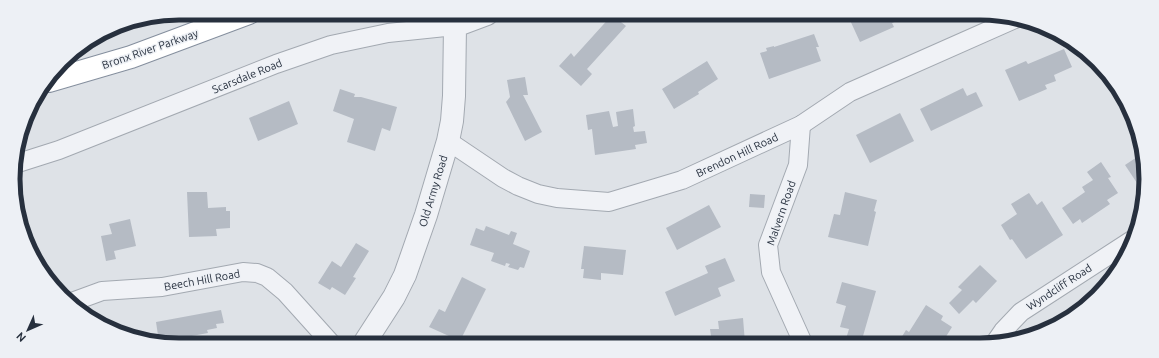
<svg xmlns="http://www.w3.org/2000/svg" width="1159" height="358" font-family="Ubuntu,sans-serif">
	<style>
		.building { fill: #b5bbc4 }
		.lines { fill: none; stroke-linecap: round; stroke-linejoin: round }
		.minor-casing { stroke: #a3a9b1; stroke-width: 20 }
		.tertiary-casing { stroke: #a3a9b1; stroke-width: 24 }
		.trunk-casing { stroke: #858f9e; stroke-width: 24 }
		.minor { stroke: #f0f2f6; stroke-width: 18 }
		.tertiary { stroke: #f0f2f6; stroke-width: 22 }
		.trunk { stroke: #fff; stroke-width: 22 }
		.labels { text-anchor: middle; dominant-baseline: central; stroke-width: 3; stroke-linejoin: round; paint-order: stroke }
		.street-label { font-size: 11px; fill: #27303e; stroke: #edf0f5 }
		.rim { fill: none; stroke: #27303e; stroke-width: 5 }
	</style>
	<rect width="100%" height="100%" fill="#dee2e7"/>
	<g class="building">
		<polygon points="612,15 626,26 587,69 592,74 581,86 559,66 571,53 574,57"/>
		<polygon points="855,16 897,16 899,20 892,23 894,27 860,42 849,18"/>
		<polygon points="814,34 819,47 816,47 821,61 769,79 760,53 767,51 766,48 774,46 774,47"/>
		<polygon points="1064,49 1072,67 1054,75 1056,81 1045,85 1047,89 1019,101 1005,70 1026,61 1028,64"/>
		<polygon points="707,61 718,79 698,92 699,94 674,109 662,89"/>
		<polygon points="525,77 528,95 523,95 542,132 525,141 506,102 510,97 507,80"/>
		<polygon points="963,88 967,96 976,92 983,106 931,131 920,109"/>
		<polygon points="340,89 355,94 354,97 361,97 397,107 390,131 382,128 375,151 347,142 354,119 333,111"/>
		<polygon points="289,101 298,124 258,141 249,118"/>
		<polygon points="633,109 635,126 633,127 634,132 645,131 647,143 635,145 636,149 595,155 592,129 588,130 586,115 609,111 613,127 618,126 616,112"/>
		<polygon points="900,113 914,141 870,163 856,135"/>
		<polygon points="1143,153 1143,192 1125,165"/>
		<polygon points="1101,162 1111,177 1108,178 1118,193 1107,200 1110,204 1082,223 1080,219 1073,224 1062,208 1085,192 1082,187 1093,180 1087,172"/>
		<polygon points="187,192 207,192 208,208 226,207 226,211 230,211 230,228 216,229 217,236 189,237"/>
		<polygon points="845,192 877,200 874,211 876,212 868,246 828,237 834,214 840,215"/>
		<polygon points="1029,193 1037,205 1042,201 1063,235 1026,259 1012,239 1010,240 1001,225 1017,214 1011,204"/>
		<polygon points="750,194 765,195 764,208 749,207"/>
		<polygon points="709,205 721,227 677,250 666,228"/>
		<polygon points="130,219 136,246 114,251 116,259 106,261 101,236 112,234 109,224"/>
		<polygon points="486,226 509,235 511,231 517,233 513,244 530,251 524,268 520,267 518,270 508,267 510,264 506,263 505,266 491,261 494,253 470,245 476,228 484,231"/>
		<polygon points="356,243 369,251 353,277 356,278 345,295 332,287 330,290 318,283 332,261 341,267"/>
		<polygon points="584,246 626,250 623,275 601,273 601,280 583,278 584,269 581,269"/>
		<polygon points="725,258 735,281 718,288 721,296 675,316 665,292 708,273 705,266"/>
		<polygon points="980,265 997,281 976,303 973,300 959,314 949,303 962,290 958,287"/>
		<polygon points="462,277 486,289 460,341 429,327 439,309 445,312"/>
		<polygon points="842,282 876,291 861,343 851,343 845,342 849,329 840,327 846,306 836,303"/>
		<polygon points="926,305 943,316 941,320 952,327 942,343 898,343 906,330 909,332"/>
		<polygon points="221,310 224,323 216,324 217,328 207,330 208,333 159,342 156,322"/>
		<polygon points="743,318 745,343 712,343 710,329 719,329 718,321"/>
	</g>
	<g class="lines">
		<defs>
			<g id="minor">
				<polyline points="801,125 798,165 768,245 771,272 803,343"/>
				<polyline points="448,141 503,178 518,186 538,194 557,198 609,202 682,180 801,125 850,92 1017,18"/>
				<polyline points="15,164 59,150 276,64 331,45 388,33 455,26"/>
				<polyline points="72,302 102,291 162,287 243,272 257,273 267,277 285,292 330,342"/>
				<polyline points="994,344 1003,331 1021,312 1132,240"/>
			</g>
			<polyline id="tertiary" points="365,342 394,297 405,275 426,215 448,141 452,121 454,96 455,26 487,14"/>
			<polyline id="trunk" points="49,81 131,57 249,13"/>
		</defs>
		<use href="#minor" class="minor-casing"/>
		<use href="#tertiary" class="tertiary-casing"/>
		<use href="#trunk" class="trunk-casing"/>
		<use href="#minor" class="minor"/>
		<use href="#tertiary" class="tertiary"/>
		<use href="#trunk" class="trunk"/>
	</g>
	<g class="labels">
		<g class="street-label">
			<text transform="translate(150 49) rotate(-19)">Bronx River Parkway</text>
			<text transform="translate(247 76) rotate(-22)">Scarsdale Road</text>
			<text transform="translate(737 155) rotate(-25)">Brendon Hill Road</text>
			<text transform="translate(433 191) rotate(-73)">Old Army Road</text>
			<text transform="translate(781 213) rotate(-71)">Malvern Road</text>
			<text transform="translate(202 280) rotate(-10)">Beech Hill Road</text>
			<text transform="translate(1059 287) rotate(-33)">Wyndcliff Road</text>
		</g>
	</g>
	<path d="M0 0H1159V358H0ZM179 20H980A159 159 0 0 1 1139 179V179A159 159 0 0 1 980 338H179A159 159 0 0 1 20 179V179A159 159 0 0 1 179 20Z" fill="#edf0f5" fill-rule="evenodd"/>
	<path class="rim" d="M179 20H980A159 159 0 0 1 1139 179V179A159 159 0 0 1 980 338H179A159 159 0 0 1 20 179V179A159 159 0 0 1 179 20Z"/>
	<g transform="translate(28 330) rotate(225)" stroke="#edf0f5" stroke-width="3" paint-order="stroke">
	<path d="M0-3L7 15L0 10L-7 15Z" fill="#27303e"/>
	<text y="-6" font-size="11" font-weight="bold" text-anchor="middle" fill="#27303e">N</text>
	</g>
</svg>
